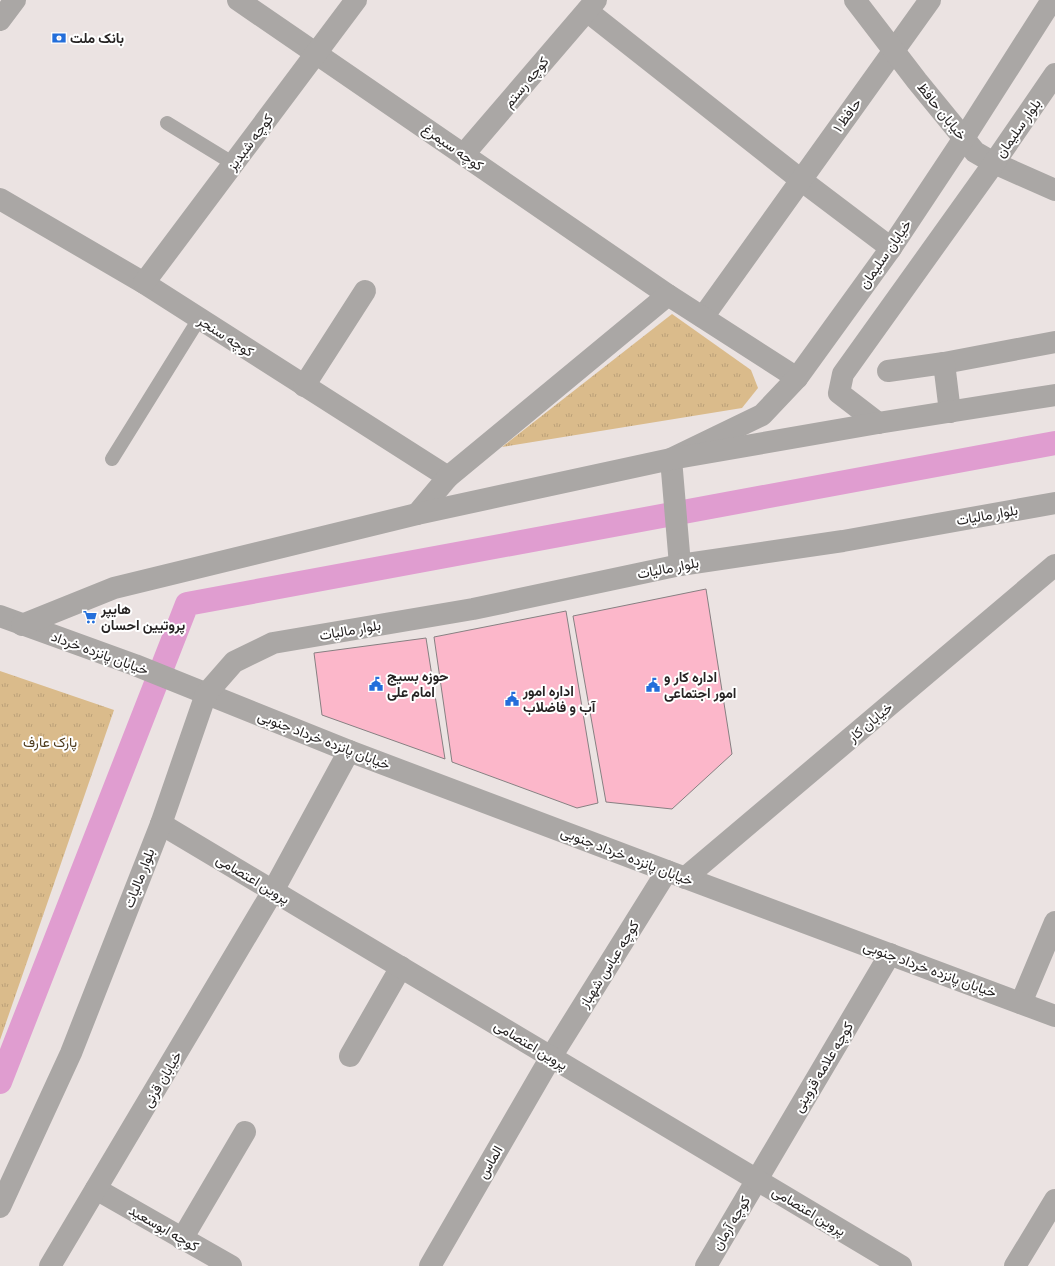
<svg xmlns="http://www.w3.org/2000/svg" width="1055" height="1266" font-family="'Public Sans',Vazirmatn,sans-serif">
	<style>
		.grass { fill: url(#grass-tufts) }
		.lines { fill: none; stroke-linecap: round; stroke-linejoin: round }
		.canal { stroke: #e09dd0; stroke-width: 24 }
		.building { fill: #fcb7ca; stroke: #878082 }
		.service { stroke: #aaa7a5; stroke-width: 14 }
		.minor { stroke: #aaa7a5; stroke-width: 22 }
		.tertiary { stroke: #aaa7a5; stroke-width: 22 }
		.labels { text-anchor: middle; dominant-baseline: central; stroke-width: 4; stroke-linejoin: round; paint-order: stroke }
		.poi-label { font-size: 14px; font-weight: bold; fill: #262323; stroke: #fff; text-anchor: start }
		.street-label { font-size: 14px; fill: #262323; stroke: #fff }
		.park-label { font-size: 14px; fill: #4d3a1b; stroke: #fff }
	</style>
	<defs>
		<pattern id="grass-tufts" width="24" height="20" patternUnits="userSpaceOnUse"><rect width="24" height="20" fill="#dabb8b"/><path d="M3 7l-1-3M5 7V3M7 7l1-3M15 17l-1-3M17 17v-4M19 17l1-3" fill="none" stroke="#bba078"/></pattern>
	</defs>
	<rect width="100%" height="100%" fill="#ebe3e2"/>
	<g class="grass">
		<polygon points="672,314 751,370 758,388 742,408 502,447"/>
		<polygon points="0,671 114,710 0,1040"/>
	</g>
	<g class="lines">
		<polyline class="canal" points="0,1082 187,604 1055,443"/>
	</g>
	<g class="building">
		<polygon points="706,589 732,754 672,809 606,802 573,616"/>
		<polygon points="566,611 598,803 577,808 452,762 434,637"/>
		<polygon points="426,638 445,759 322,715 314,653"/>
	</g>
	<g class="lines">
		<g class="service">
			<polyline points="167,123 234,164"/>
			<polyline points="112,459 199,319"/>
		</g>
		<g class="minor">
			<polyline points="238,0 668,295"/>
			<polyline points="587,11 801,180 891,248"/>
			<polyline points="464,154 596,0"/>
			<polyline points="0,199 144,283 448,477"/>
			<polyline points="144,283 356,0"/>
			<polyline points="703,317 930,0"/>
			<polyline points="944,363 1055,342"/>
			<polyline points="888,371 944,363 950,412"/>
			<polyline points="304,386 365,291"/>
			<polyline points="1021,1003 1055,922"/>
			<polyline points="350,1056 401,967"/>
			<polyline points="96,1189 231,1266"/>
			<polyline points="182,1239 245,1132"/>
			<polyline points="430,1266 551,1057 667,871"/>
			<polyline points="706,1266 890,954"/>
		</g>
		<g class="tertiary">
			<polyline points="855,0 917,81 975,152 994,163 1055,190"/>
			<polyline points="0,20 15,0"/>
			<polyline points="878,423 839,393 843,374 994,163 1055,74"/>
			<polyline points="417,514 448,477 668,295 797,378"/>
			<polyline points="680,565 671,459 762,415 797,378 891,248 964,138 1052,0"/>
			<polyline points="0,616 135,665 349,751 667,871 1055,1016"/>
			<polyline points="22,625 114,588 417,514 671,459 878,423 1055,395"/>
			<polyline points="161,824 901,1266"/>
			<polyline points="685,878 1055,565"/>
			<polyline points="0,1207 71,1053 161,824 206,694 234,662 273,643 473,609 680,565 843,541 1055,503"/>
			<polyline points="50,1266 273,891 349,751"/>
			<polyline points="1015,1266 1055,1200"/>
		</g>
	</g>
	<defs>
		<symbol id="bank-bare" viewBox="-9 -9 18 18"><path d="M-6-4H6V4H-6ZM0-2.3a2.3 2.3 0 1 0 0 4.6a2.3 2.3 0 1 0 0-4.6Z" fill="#236eda" stroke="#fff" stroke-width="2.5" paint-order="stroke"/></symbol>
		<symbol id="supermarket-bare" viewBox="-9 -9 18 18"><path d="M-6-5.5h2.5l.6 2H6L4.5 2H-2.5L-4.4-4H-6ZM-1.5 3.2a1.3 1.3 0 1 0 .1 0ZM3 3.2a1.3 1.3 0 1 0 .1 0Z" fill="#236eda" stroke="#fff" stroke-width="2.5" paint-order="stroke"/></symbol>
		<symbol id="civic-bare" viewBox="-9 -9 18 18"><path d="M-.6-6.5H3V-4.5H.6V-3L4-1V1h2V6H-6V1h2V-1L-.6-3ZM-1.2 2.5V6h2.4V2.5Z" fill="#236eda" stroke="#fff" stroke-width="2.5" paint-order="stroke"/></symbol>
	</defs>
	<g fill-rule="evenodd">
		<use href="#bank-bare" x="49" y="28" width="20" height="20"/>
		<use href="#supermarket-bare" x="80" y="607" width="20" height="20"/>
		<use href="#civic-bare" x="366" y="674" width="20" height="20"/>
		<use href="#civic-bare" x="643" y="675" width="20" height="20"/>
		<use href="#civic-bare" x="502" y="689" width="20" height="20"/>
	</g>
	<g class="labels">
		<g class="poi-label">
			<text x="70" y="38">بانک ملت</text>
			<text x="101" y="609">هایپر<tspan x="101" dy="16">پروتیین احسان</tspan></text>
			<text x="387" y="676">حوزه بسیج<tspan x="387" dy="16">امام علی</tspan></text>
			<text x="664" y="677">اداره کار و<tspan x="664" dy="16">امور اجتماعی</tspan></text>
			<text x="523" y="691">اداره امور<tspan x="523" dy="16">آب و فاضلاب</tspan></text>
		</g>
		<g class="street-label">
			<text transform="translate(526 82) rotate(-50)">کوچه رستم</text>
			<text transform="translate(942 111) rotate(51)">خیابان حافظ</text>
			<text transform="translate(847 115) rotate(-54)">حافظ ۱</text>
			<text transform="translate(1018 128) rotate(-55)">بلوار سلیمان</text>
			<text transform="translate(250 142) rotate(-53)">کوچه شبدیز</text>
			<text transform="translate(453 147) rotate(35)">کوچه سیمرغ</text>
			<text transform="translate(885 254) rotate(-55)">خیابان سلیمان</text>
			<text transform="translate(226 336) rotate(33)">کوچه سنجر</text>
			<text transform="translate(987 515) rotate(-10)">بلوار مالیات</text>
			<text transform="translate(668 568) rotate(-11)">بلوار مالیات</text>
			<text transform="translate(350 630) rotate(-10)">بلوار مالیات</text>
			<text transform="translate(100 653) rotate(20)">خیابان پانزده خرداد</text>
			<text transform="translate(870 722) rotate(-40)">خیابان کار</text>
			<text transform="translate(324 740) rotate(21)">خیابان پانزده خرداد جنوبی</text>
			<text transform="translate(627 856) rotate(21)">خیابان پانزده خرداد جنوبی</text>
			<text transform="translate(139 878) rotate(-69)">بلوار مالیات</text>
			<text transform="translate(253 879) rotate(31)">پروین اعتصامی</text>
			<text transform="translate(609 964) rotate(-58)">کوچه عباس شهباز</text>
			<text transform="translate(930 969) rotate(20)">خیابان پانزده خرداد جنوبی</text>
			<text transform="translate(531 1045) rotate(31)">پروین اعتصامی</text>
			<text transform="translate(823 1067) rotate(-59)">کوچه علامه قزوینی</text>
			<text transform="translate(162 1079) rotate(-59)">خیابان قرنی</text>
			<text transform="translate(490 1162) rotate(-60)">الماس</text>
			<text transform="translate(809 1211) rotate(31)">پروین اعتصامی</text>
			<text transform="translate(731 1223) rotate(-59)">کوچه آرمان</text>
			<text transform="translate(164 1228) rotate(30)">کوچه ابوسعید</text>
		</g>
		<g class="park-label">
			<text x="50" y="742">پارک عارف</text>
		</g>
	</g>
</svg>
